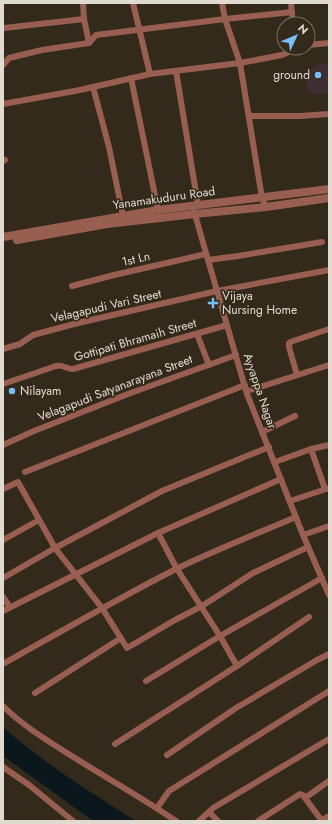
<svg xmlns="http://www.w3.org/2000/svg" width="332" height="824" font-family="Jost,sans-serif">
	<style>
		.education { fill: #3f2d35 }
		.water { fill: #0a181e }
		.lines { fill: none; stroke-linecap: round; stroke-linejoin: round }
		.minor { stroke: #985f51; stroke-width: 6 }
		.tertiary { stroke: #985f51; stroke-width: 8 }
		.poi-dot { fill: #78bff7; stroke: #342a1b; stroke-width: 1.5 }
		.labels { text-anchor: middle; dominant-baseline: central; stroke-width: 3.5; stroke-linejoin: round; paint-order: stroke }
		.poi-label { font-size: 12px; fill: #e1dad1; stroke: #342a1b; text-anchor: start }
		.street-label { font-size: 12px; fill: #e1dad1; stroke: #342a1b }
	</style>
	<rect width="100%" height="100%" fill="#342a1b"/>
	<polygon class="education" points="329,63 328,93 312,93 307,88 305,79 309,72 317,65"/>
	<path class="water" d="M3,727c41,36 87,65 133,94h-43l-90,-65z"/>
	<g class="lines">
		<g class="minor">
			<polyline points="222,3 225,19 240,63 262,198 266,207"/>
			<polyline points="291,3 293,24"/>
			<polyline points="84,19 89,43"/>
			<polyline points="4,28 84,19 83,3"/>
			<polyline points="308,45 329,43"/>
			<polyline points="3,65 9,58 42,50 89,43 96,35 225,19 292,12"/>
			<polyline points="176,71 198,205"/>
			<polyline points="150,74 240,63 282,55 287,53 292,48"/>
			<polyline points="131,78 158,210"/>
			<polyline points="93,87 109,147 123,216"/>
			<polyline points="3,104 80,90 150,74 133,3"/>
			<polyline points="249,116 300,116 329,114"/>
			<polyline points="3,161 5,160"/>
			<polyline points="194,211 208,260 247,394 303,535 329,595"/>
			<polyline points="208,260 238,256 322,242"/>
			<polyline points="72,286 114,275 206,254"/>
			<polyline points="197,334 209,365"/>
			<polyline points="3,349 20,344 33,335 78,323 217,291 329,270"/>
			<polyline points="297,375 289,347 289,343 293,341 329,329"/>
			<path d="M3,384l53,-18c7,-2 10,3 17,3l154,-44"/>
			<polyline points="247,391 329,365"/>
			<polyline points="262,432 295,416"/>
			<polyline points="3,445 34,431 128,394 236,355"/>
			<polyline points="311,449 325,489"/>
			<polyline points="275,462 311,449 329,445"/>
			<polyline points="25,472 245,385"/>
			<polyline points="3,489 18,482 55,548 102,608 127,648 175,620 202,606 253,573 308,547"/>
			<polyline points="290,501 329,488"/>
			<polyline points="158,533 177,569 220,636 237,666"/>
			<polyline points="303,535 329,526"/>
			<polyline points="3,540 39,520"/>
			<polyline points="3,578 55,548 162,491 269,447"/>
			<polyline points="3,597 10,607"/>
			<polyline points="3,611 158,533 281,479"/>
			<path d="M3,664c57,-32 114,-65 173,-95 39,-19 80,-35 120,-52"/>
			<polyline points="146,681 220,636 322,578"/>
			<polyline points="35,693 121,638"/>
			<path d="M3,706c19,19 42,33 64,47 36,23 74,44 109,68"/>
			<polyline points="115,744 237,666 309,617"/>
			<polyline points="167,755 236,708 317,660 329,654"/>
			<polyline points="3,767 29,785 73,821"/>
			<polyline points="305,798 329,781"/>
			<polyline points="157,808 169,791 329,691"/>
			<polyline points="322,820 329,816"/>
			<polyline points="199,821 209,812"/>
			<polyline points="218,821 209,812 213,808 329,739"/>
			<polyline points="258,821 300,794 303,795 305,798 322,821"/>
		</g>
		<g class="tertiary">
			<polyline points="3,237 158,210 329,189"/>
			<polyline points="17,240 107,224 195,214 266,207 329,198"/>
		</g>
	</g>
	<g class="poi-dot">
		<circle cx="318" cy="75" r="4"/>
		<path d="M211 297h4v4h4v4h-4v4h-4v-4h-4v-4h4z"/>
		<circle cx="12" cy="391" r="4"/>
	</g>
	<g class="labels">
		<g class="poi-label">
			<text x="310" y="75" text-anchor="end">ground</text>
			<text x="222" y="296">Vijaya<tspan x="222" dy="14">Nursing Home</tspan></text>
			<text x="20" y="391">Nilayam</text>
		</g>
		<g class="street-label">
			<text transform="translate(164 198) rotate(-8)">Yanamakuduru Road</text>
			<text transform="translate(136 259) rotate(-13)">1st Ln</text>
			<text transform="translate(106 306) rotate(-13)">Velagapudi Vari Street</text>
			<text transform="translate(135 340) rotate(-16)">Gottipati Bhramaih Street</text>
			<text transform="translate(115 388) rotate(-21)">Velagapudi Satyanarayana Street</text>
			<text transform="translate(260 391) rotate(71)">Ayyappa Nagar</text>
		</g>
	</g>
	<rect width="332" height="824" fill="none" stroke="#e1dad1" stroke-width="8"/>
	<g transform="translate(296 36) rotate(46)"><circle r="19" fill="#342a1b" stroke="#797064"/>
	<path d="M0-3L7 15L0 10L-7 15Z" fill="#78bff7"/>
	<text y="-6" font-size="11" font-weight="bold" text-anchor="middle" fill="#e1dad1">N</text>
	</g>
</svg>
